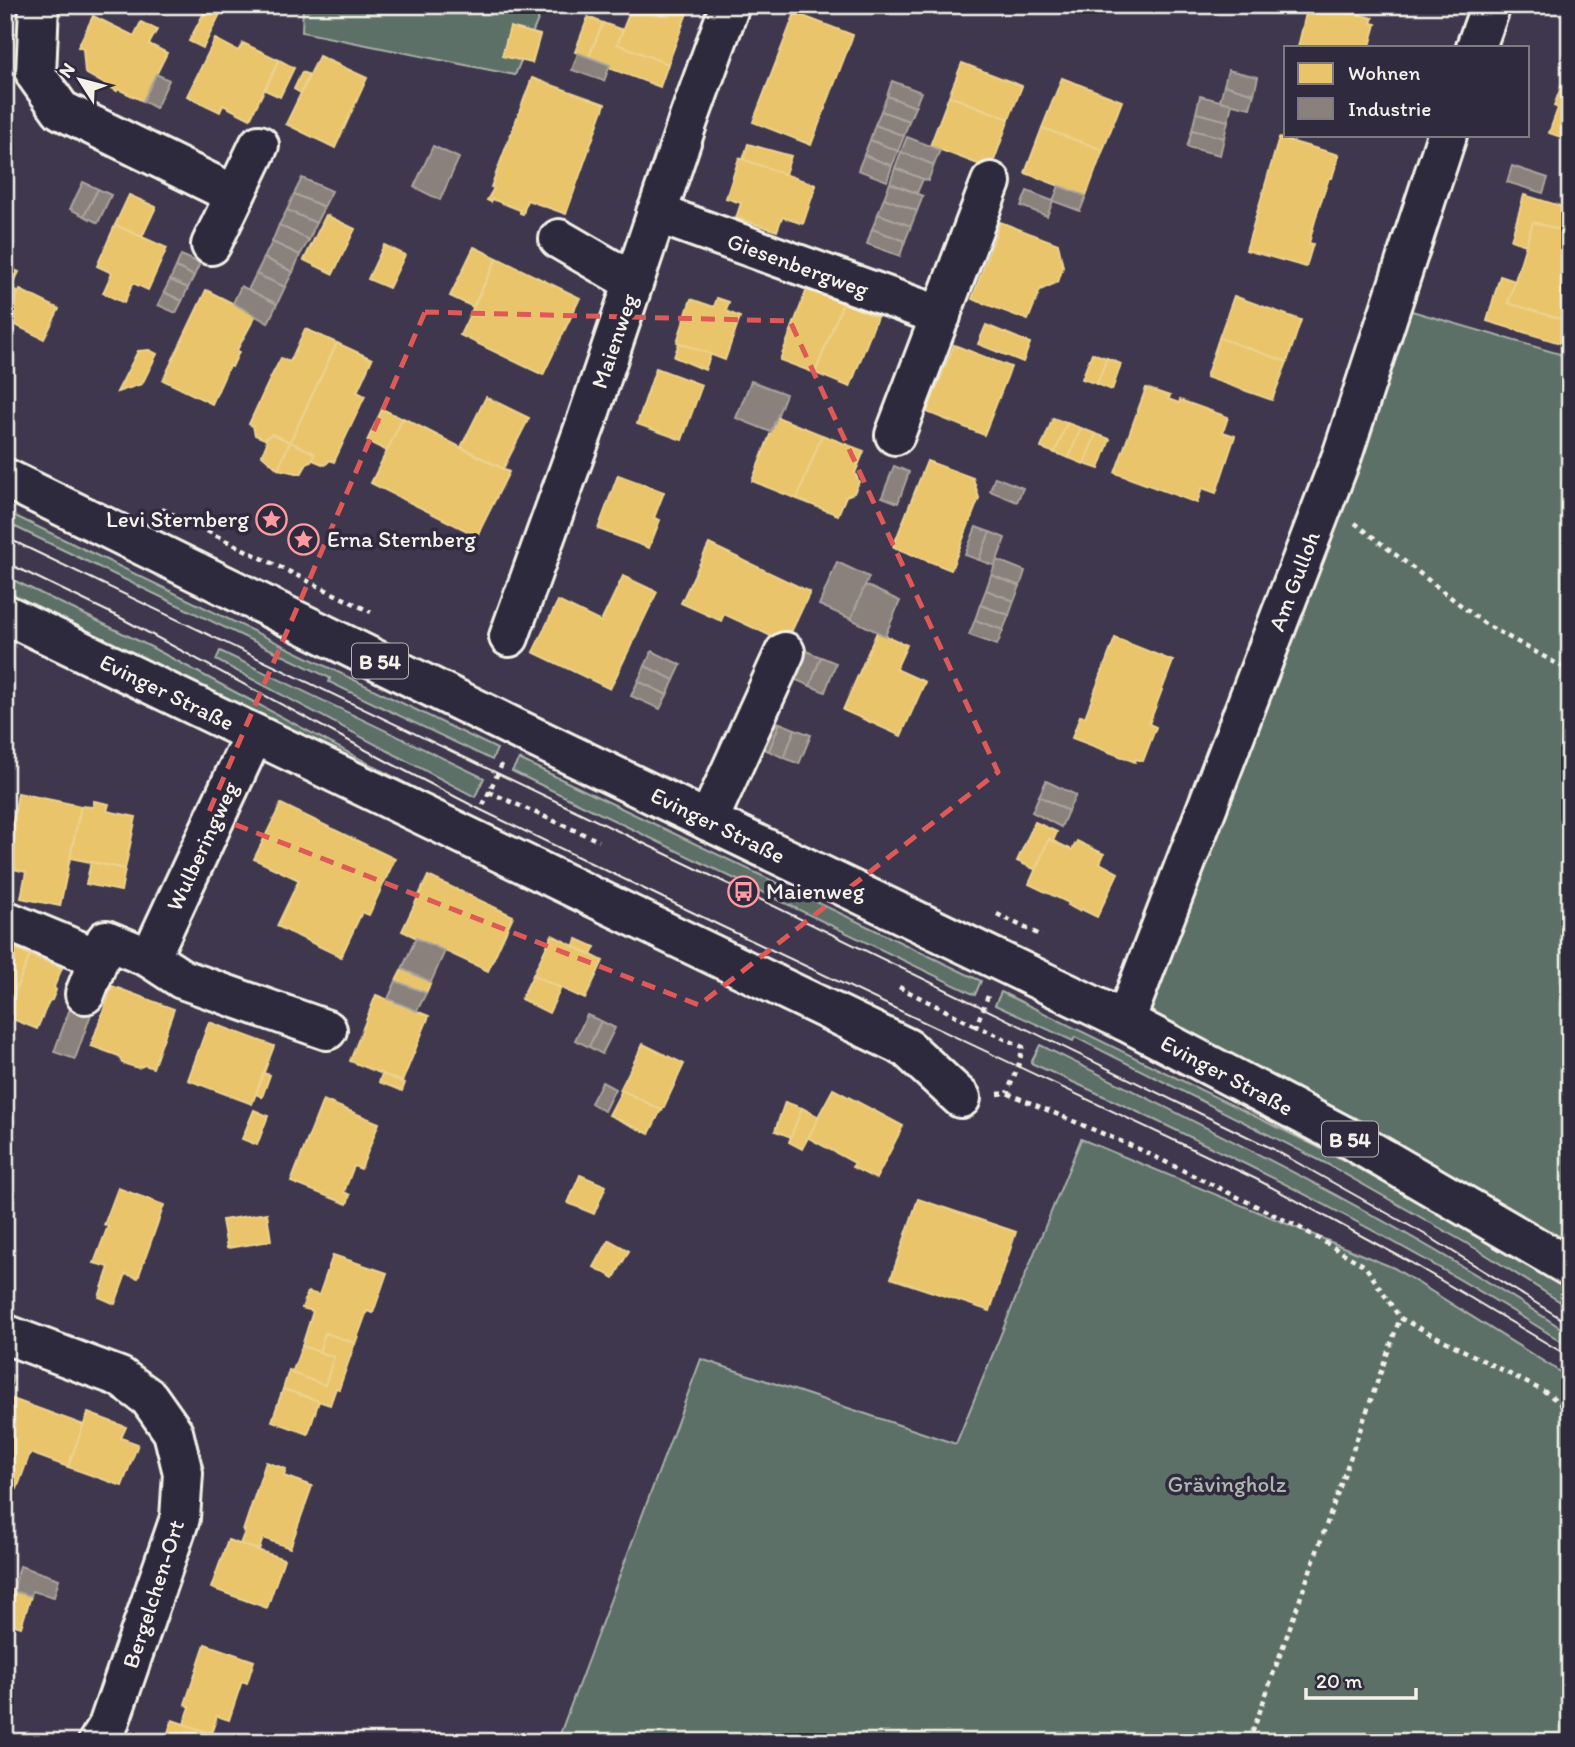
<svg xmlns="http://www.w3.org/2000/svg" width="1575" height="1747" font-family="Itim,sans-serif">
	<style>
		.green { fill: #5b6f68; stroke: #a8b0a8; stroke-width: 2 }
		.homes { fill: #e9c46a; stroke: #ecd290; stroke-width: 2 }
		.industry { fill: #8a817c; stroke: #aaa39c; stroke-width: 2 }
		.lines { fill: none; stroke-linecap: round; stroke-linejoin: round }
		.minor-casing { stroke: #f4f1e8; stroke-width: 44 }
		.major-casing { stroke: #f4f1e8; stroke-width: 44 }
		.path { stroke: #f4f1e8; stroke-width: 4.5; stroke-dasharray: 5 5; stroke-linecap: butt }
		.minor { stroke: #2f2a3d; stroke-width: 38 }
		.major { stroke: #2f2a3d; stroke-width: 38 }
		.tram { stroke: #f4f1e8; stroke-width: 2 }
		.marked { fill: none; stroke: #de5a58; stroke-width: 5; stroke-dasharray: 14 9; stroke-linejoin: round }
		.labels { text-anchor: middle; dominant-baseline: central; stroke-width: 7; stroke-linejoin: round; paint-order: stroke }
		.shield { fill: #2f2a3d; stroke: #b9b5b5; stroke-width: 2 }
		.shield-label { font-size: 21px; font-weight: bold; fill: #f4f1e8 }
		.street-label { font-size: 23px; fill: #f4f1e8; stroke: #2f2a3d }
		.poi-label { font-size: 23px; fill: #f4f1e8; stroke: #2f2a3d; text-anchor: start }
		.park-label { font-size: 23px; fill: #afb6ae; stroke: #2f2a3d }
	</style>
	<rect width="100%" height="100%" fill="#3f374d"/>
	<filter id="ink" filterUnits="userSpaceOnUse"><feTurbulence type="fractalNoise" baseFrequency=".0143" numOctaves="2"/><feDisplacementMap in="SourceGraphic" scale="14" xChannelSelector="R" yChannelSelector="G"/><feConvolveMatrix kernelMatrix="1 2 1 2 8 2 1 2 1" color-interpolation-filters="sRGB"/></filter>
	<g filter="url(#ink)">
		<g class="green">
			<polygon points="303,5 435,5 472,9 473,5 544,5 515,75 302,32"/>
			<polygon points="1391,305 1570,357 1570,1267 1125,1021"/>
			<polygon points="5,511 497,749 492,760 329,682 330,678 5,522"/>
			<polygon points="5,576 149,646 437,800 435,805 5,595"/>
			<polygon points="220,651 484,778 475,797 216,660"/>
			<polygon points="519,759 981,981 975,995 512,771"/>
			<polygon points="1001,992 1330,1153 1487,1241 1570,1291 1570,1308 1480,1251 1325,1163 1075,1037 1073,1041 995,1005"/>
			<path d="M1040,1045c179,88 363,178 530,289v13c-171,-110 -354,-201 -539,-284z"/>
			<polygon points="1081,1139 1394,1268 1570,1378 1570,1742 557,1742 701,1359 956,1444"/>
		</g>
		<g class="homes">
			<polygon points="627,5 690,5 668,64 617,44 631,9"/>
			<polygon points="1308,5 1319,5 1373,18 1371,23 1376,24 1370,46 1298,47"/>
			<polygon points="207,7 220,14 203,48 189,41"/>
			<polygon points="795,13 853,35 811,145 753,122"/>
			<polygon points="93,16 134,36 141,22 157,30 149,44 167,53 143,101 118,89 117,91 85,73 83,49 78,47"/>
			<polygon points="588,17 603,23 589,57 575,52"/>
			<polygon points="603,23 623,30 617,44 668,64 660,87 609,68 610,65 589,57"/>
			<polygon points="510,27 540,35 532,63 502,56"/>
			<polygon points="215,39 238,51 243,43 279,60 250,119 223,105 220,112 187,96"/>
			<polygon points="319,56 367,78 335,148 286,124"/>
			<polygon points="279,60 294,68 280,97 265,90"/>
			<polygon points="962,63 1022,86 1009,119 949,96"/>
			<polygon points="302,72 309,75 301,93 294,89"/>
			<polygon points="532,78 605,104 566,214 527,200 523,214 520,213 520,210 492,199 491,202 487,200 494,188 491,187"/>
			<polygon points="1062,78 1122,101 1103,150 1042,128"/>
			<polygon points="1562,84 1570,85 1570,140 1549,133 1558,108 1554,106"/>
			<polygon points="949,96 1009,119 991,169 930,146"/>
			<polygon points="1042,128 1103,150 1086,196 1025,173"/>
			<polygon points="1279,138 1339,155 1332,178 1329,178 1318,210 1309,243 1313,244 1306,267 1246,250"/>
			<polygon points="748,144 791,156 785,174 743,160"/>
			<polygon points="739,158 816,185 803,224 782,217 777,231 736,218 741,203 726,198"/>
			<polygon points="129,195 156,207 142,237 115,225"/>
			<polygon points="1524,195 1570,209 1570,233 1533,222 1526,245 1511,240"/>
			<polygon points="326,215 355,229 333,274 304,260"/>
			<polygon points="1000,222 1058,244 1063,267 1058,282 1040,290 1028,320 972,299"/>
			<polygon points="1533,222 1570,233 1570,322 1508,303"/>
			<polygon points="115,225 167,248 148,290 133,283 124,303 103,293 112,273 97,266"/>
			<polygon points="384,245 405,255 389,288 368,279"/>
			<polygon points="474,247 497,258 473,307 450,296"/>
			<polygon points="497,258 580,298 543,375 460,335"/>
			<polygon points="5,266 19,272 5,300"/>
			<polygon points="1500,276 1515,281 1508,303 1570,322 1570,346 1487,321"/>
			<polygon points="11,289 19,293 5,320 5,300"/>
			<polygon points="807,289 843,303 815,373 780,360"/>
			<polygon points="20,290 59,309 44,339 5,320"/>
			<polygon points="206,290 256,315 237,350 239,352 232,367 229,366 212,404 163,380"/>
			<polygon points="1234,296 1301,320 1287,362 1219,338"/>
			<polygon points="717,298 729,302 726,311 740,317 725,360 677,342 691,299 714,307"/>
			<polygon points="843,303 877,317 850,387 815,373"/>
			<polygon points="986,325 1030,343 1023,362 978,344"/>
			<polygon points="305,329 337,343 290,442 272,434 265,439 255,435 253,426 249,424 270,379 281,358 290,362"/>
			<polygon points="1219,338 1287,362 1272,400 1206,377"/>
			<polygon points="337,343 372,359 357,392 365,396 334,462 330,460 325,465 313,460 314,453 290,442"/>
			<polygon points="679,343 711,354 705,370 674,357"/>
			<polygon points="954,345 1011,367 984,435 927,412"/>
			<polygon points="149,350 157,354 142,384 117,392 138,351"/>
			<polygon points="1092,353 1107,358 1097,384 1082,379"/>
			<polygon points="1107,358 1121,364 1112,390 1097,384"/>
			<polygon points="656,368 702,385 682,440 637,424"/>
			<polygon points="1146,388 1170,396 1168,399 1179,403 1180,400 1228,417 1223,432 1235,436 1216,493 1202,488 1197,503 1115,473"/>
			<polygon points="486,397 529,418 503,469 461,447"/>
			<polygon points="382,409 403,419 387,451 367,441"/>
			<polygon points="777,417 822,435 797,499 752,481"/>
			<polygon points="403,418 509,472 477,536 371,483"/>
			<polygon points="1053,418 1067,423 1055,453 1041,448"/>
			<polygon points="1067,423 1081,428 1069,458 1055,453"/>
			<polygon points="1081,428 1096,434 1084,464 1069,458"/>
			<polygon points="272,434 290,442 278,469 262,455 267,443 265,439"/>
			<polygon points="1096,434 1110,439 1099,469 1084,464"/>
			<polygon points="822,435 864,451 855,473 859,482 854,493 846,496 838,515 797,499"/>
			<polygon points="290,442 314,453 313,460 308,462 301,474 278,469"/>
			<polygon points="927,461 973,478 979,498 951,570 893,547"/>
			<polygon points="618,475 664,492 654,518 660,520 649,548 598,529"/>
			<polygon points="709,544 810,592 786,643 724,614 721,621 681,603"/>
			<polygon points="623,576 657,592 610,689 533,652 558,601 601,622"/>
			<polygon points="877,632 907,645 896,669 925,682 901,736 843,710"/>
			<polygon points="1115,638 1173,661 1149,724 1156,727 1143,761 1136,759 1135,762 1072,738 1080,716 1085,717"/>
			<polygon points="18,793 81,806 60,906 21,898 26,872 5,867"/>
			<polygon points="94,801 109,804 107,811 136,817 125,869 70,858 81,806 93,807"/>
			<polygon points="281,804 395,859 369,915 362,912 341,957 277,926 299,880 254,859"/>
			<polygon points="1035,822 1057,832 1053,841 1049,839 1036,870 1017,861"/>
			<polygon points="1049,839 1072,850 1077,841 1104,854 1100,863 1118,873 1097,917 1081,909 1079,911 1068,905 1069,903 1029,884"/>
			<polygon points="91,862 125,869 121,891 86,884"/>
			<polygon points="428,876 513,916 488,971 402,931"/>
			<polygon points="552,935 603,961 585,999 533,975"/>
			<polygon points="577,939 595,947 591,955 573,946"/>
			<polygon points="5,944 30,955 5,1015"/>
			<polygon points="30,955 62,968 54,987 56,990 52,1000 49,1001 37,1029 5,1016"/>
			<polygon points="402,969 431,982 426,993 396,981"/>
			<polygon points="533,975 561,988 549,1013 521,999"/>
			<polygon points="112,986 174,1009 153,1068 145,1065 138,1068 122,1063 119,1056 91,1046"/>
			<polygon points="376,995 429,1016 402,1082 350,1061"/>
			<polygon points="209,1022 274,1046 252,1104 188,1080"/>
			<polygon points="643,1044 684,1064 662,1111 620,1090"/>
			<polygon points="263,1073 270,1075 262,1097 256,1094"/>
			<polygon points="382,1074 405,1083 402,1091 379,1082"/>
			<polygon points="833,1089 903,1126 876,1179 852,1167 855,1163 807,1137"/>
			<polygon points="622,1090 661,1110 649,1134 609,1115"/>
			<polygon points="323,1100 379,1123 361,1169 354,1166 344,1192 350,1195 347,1204 291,1182"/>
			<polygon points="785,1102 802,1108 791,1137 775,1131"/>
			<polygon points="802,1108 819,1117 802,1149 789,1142"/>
			<polygon points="254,1110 268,1116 257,1145 242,1139"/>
			<polygon points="580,1175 606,1186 594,1214 568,1203"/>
			<polygon points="118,1188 164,1205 138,1278 126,1274 115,1304 99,1297 109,1267 94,1263 108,1226 104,1225"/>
			<polygon points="918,1199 1016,1232 990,1311 891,1278"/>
			<polygon points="267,1213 271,1241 227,1248 222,1220"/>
			<polygon points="609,1240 629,1251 614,1278 594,1267"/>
			<polygon points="333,1255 387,1273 373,1313 367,1311 355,1344 325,1333 319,1352 302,1346 313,1311 302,1308 308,1292 319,1295"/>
			<polygon points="325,1333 355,1343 339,1389 336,1388 330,1405 283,1389 289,1370 293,1371 292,1373 325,1385 334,1357 319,1352"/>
			<polygon points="302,1346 334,1357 325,1385 292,1373"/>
			<polygon points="283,1389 319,1401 308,1434 272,1421"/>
			<polygon points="7,1397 84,1425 68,1467 30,1453 17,1489 5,1484"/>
			<polygon points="88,1413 126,1427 121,1438 138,1444 122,1486 68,1467"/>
			<polygon points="266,1462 286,1469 284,1476 312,1486 290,1548 263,1538 259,1550 240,1544 245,1531 243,1531"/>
			<polygon points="228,1540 284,1559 267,1608 211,1588"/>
			<polygon points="5,1588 31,1596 21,1627 9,1623 5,1635"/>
			<polygon points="205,1644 254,1661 247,1683 242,1681 229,1720 217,1716 211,1734 184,1724 190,1707 185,1704"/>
			<polygon points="172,1720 184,1724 233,1741 165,1742"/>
		</g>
		<g class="industry">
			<polygon points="578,53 610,65 604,81 572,70"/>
			<polygon points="1228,70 1258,77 1254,94 1224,85"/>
			<polygon points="156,74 169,80 156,108 143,101"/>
			<polygon points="892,81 921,92 915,107 887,96"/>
			<polygon points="1224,85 1254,94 1250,108 1220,101"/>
			<polygon points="887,96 915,107 909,121 881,111"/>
			<polygon points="1200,96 1232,104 1228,121 1196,113"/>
			<polygon points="881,111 909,121 904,136 875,125"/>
			<polygon points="1196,113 1228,121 1224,138 1192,130"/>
			<polygon points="875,125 904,136 898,151 870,140"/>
			<polygon points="1192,130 1224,138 1220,155 1187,147"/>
			<polygon points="907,137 940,150 934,165 901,152"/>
			<polygon points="870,140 898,151 892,166 864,155"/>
			<polygon points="433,146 459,158 440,200 414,187"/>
			<polygon points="901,152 934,165 928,181 895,168"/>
			<polygon points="864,155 892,166 887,181 858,170"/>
			<polygon points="1512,166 1548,178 1543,193 1507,182"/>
			<polygon points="895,168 923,179 917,193 890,183"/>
			<polygon points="302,178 332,191 324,207 294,194"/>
			<polygon points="83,182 98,189 84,216 70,209"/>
			<polygon points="890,183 923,196 917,211 884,198"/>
			<polygon points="1059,186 1086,196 1080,211 1053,201"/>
			<polygon points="98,189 111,195 98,223 84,216"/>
			<polygon points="1027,191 1053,201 1047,216 1021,206"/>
			<polygon points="294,194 324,207 316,223 287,210"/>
			<polygon points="884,198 917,211 911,226 878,214"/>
			<polygon points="287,210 316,223 309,240 279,225"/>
			<polygon points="878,214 911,226 905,241 872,229"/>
			<polygon points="279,225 309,240 300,255 272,242"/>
			<polygon points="872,229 905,241 900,256 867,244"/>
			<polygon points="272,242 300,255 293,272 264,258"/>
			<polygon points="181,255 200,263 194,276 176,267"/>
			<polygon points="264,258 293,272 285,287 256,274"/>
			<polygon points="176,267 194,276 188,288 170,280"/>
			<polygon points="256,274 285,287 277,304 248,290"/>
			<polygon points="170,280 188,288 182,301 164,292"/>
			<polygon points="241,286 277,304 268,323 233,303"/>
			<polygon points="164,292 182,301 176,313 158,305"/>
			<polygon points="751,381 786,394 771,432 736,418"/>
			<polygon points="894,466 909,472 898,503 882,497"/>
			<polygon points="995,477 1023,488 1017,502 990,491"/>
			<polygon points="976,527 990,532 979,560 965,555"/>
			<polygon points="990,532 1005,538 995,566 979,560"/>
			<polygon points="997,560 1025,571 1020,586 991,575"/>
			<polygon points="837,562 869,577 851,619 819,605"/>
			<polygon points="991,575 1020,586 1014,601 986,590"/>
			<polygon points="865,585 900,601 885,636 851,619"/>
			<polygon points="986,590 1014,601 1009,615 980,605"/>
			<polygon points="980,605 1009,615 1003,630 975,620"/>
			<polygon points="975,620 1003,630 997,645 969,635"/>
			<polygon points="652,651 681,665 674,680 645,666"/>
			<polygon points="806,651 821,657 810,686 794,679"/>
			<polygon points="821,657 836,663 825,692 810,686"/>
			<polygon points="645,666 674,680 667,695 638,681"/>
			<polygon points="638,681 667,695 660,709 631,696"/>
			<polygon points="765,717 780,723 769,751 753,745"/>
			<polygon points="780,723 795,729 784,758 769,751"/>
			<polygon points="795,729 811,735 799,764 784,758"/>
			<polygon points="1046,781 1076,795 1068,811 1039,796"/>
			<polygon points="1039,796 1068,811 1061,827 1032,812"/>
			<polygon points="416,938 445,951 431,982 402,969"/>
			<polygon points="396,981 426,993 417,1011 388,999"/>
			<polygon points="71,1006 91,1014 75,1059 54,1052"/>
			<polygon points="587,1015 601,1021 589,1047 575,1040"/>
			<polygon points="601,1021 615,1028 602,1054 589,1047"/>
			<polygon points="602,1082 615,1089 604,1111 591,1103"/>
			<polygon points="5,1373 14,1376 5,1401"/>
			<polygon points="20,1566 59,1579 54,1597 32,1591 31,1596 13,1591"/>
		</g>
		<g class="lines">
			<defs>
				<g id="minor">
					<polyline points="39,5 36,75 61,110 235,195"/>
					<polyline points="1476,47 1491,5"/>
					<polyline points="656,213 941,316"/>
					<polyline points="559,239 633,282"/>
					<polyline points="211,245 259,145"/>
					<polyline points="895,435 991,182"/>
					<polyline points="5,614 907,1048 961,1098"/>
					<polyline points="509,637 586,423 689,118 730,5"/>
					<polyline points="708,821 785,652"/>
					<polyline points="5,920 99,959"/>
					<polyline points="150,958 254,734"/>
					<polyline points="85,994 106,940 150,958 182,979 327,1030"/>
					<polyline points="1125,1021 1343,453 1447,135"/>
					<polyline points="5,1334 120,1377 149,1398 173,1432 183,1473 180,1518 108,1726 98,1742"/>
				</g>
				<polyline id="major" points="5,478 519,730 1125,1021 1350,1139 1570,1267"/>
			</defs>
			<use href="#minor" class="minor-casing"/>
			<use href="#major" class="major-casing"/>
			<g class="path">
				<polyline points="162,509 371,612"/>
				<polyline points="1355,523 1485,624 1570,671"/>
				<polyline points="489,792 599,841"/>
				<polyline points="483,805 503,762"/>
				<polyline points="997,914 1042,936"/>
				<polyline points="899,987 976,1026"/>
				<polyline points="988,996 976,1026 1023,1047 1018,1067 1007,1093"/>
				<polyline points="998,1094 1007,1093 1139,1149 1297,1226 1365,1266 1400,1318 1547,1393 1570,1411"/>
				<polyline points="1249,1742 1400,1318"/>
			</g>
			<use href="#minor" class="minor"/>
			<use href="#major" class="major"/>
			<g class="tram">
				<polyline points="5,537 743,891 1273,1149 1426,1235 1570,1324"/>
				<polyline points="5,562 119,617 390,763 481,810 723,927 1256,1179 1410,1262 1570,1357"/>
			</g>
		</g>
	</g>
	<path class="marked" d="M425,312l365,9 208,451 -299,233 -491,-191z"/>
	<defs>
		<symbol id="sight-ring" viewBox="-11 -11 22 22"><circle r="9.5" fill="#2f2a3d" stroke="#ff9aa2" stroke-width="1.5"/><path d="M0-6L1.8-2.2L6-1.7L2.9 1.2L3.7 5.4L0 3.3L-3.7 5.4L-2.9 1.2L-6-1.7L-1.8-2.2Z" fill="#ff9aa2"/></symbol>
		<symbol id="bus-ring" viewBox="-11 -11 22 22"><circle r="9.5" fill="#2f2a3d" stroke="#ff9aa2" stroke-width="1.5"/><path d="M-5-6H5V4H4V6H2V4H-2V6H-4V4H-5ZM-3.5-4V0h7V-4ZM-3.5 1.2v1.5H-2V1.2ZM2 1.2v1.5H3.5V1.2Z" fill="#ff9aa2"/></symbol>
	</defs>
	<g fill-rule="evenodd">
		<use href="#sight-ring" x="254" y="502" width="35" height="35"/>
		<use href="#sight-ring" x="286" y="522" width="35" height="35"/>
		<use href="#bus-ring" x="726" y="874" width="35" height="35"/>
	</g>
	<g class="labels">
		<g class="shield">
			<rect x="352" y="643.5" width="56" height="35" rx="5"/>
			<rect x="1322" y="1121.5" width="56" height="35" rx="5"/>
		</g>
		<g class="shield-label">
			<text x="380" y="661">B 54</text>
			<text x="1350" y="1139">B 54</text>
		</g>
		<g class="street-label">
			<text transform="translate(798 265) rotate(20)">Giesenbergweg</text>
			<text transform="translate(614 341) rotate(-71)">Maienweg</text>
			<text transform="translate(1294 581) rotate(-69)">Am Gulloh</text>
			<text transform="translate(167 692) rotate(26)">Evinger Straße</text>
			<text transform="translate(718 825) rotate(26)">Evinger Straße</text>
			<text transform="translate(202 846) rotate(-65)">Wulberingweg</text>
			<text transform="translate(1227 1075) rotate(28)">Evinger Straße</text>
			<text transform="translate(153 1594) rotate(-72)">Bergelchen-Ort</text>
		</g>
		<g class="poi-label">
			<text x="249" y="519" text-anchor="end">Levi Sternberg</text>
			<text x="327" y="539">Erna Sternberg</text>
			<text x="766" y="891">Maienweg</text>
		</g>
		<g class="park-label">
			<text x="1227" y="1484">Grävingholz</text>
		</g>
	</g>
	<rect width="1575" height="1747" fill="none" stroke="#2f2a3d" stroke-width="28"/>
	<rect x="14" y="14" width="1547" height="1719" fill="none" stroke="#f4f1e8" stroke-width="2.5" filter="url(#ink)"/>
	<rect x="1284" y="46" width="245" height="91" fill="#2f2a3d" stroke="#7e7a81" stroke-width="2"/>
	<rect x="1298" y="63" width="35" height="21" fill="#e9c46a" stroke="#7e7a81" stroke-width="2"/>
	<text x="1348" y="80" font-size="21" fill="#f4f1e8">Wohnen</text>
	<rect x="1298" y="98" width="35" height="21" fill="#8a817c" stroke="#7e7a81" stroke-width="2"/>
	<text x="1348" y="116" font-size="21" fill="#f4f1e8">Industrie</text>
	<g transform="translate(80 80) rotate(306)" stroke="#2f2a3d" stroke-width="5" paint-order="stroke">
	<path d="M0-5L12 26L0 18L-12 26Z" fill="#f4f1e8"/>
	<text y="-10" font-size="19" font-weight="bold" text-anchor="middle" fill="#f4f1e8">N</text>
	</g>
	<path d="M1306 1688v10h110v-10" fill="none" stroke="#f4f1e8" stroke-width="3.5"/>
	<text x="1316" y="1688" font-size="21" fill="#f4f1e8" stroke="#2f2a3d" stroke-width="5" paint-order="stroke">20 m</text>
</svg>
